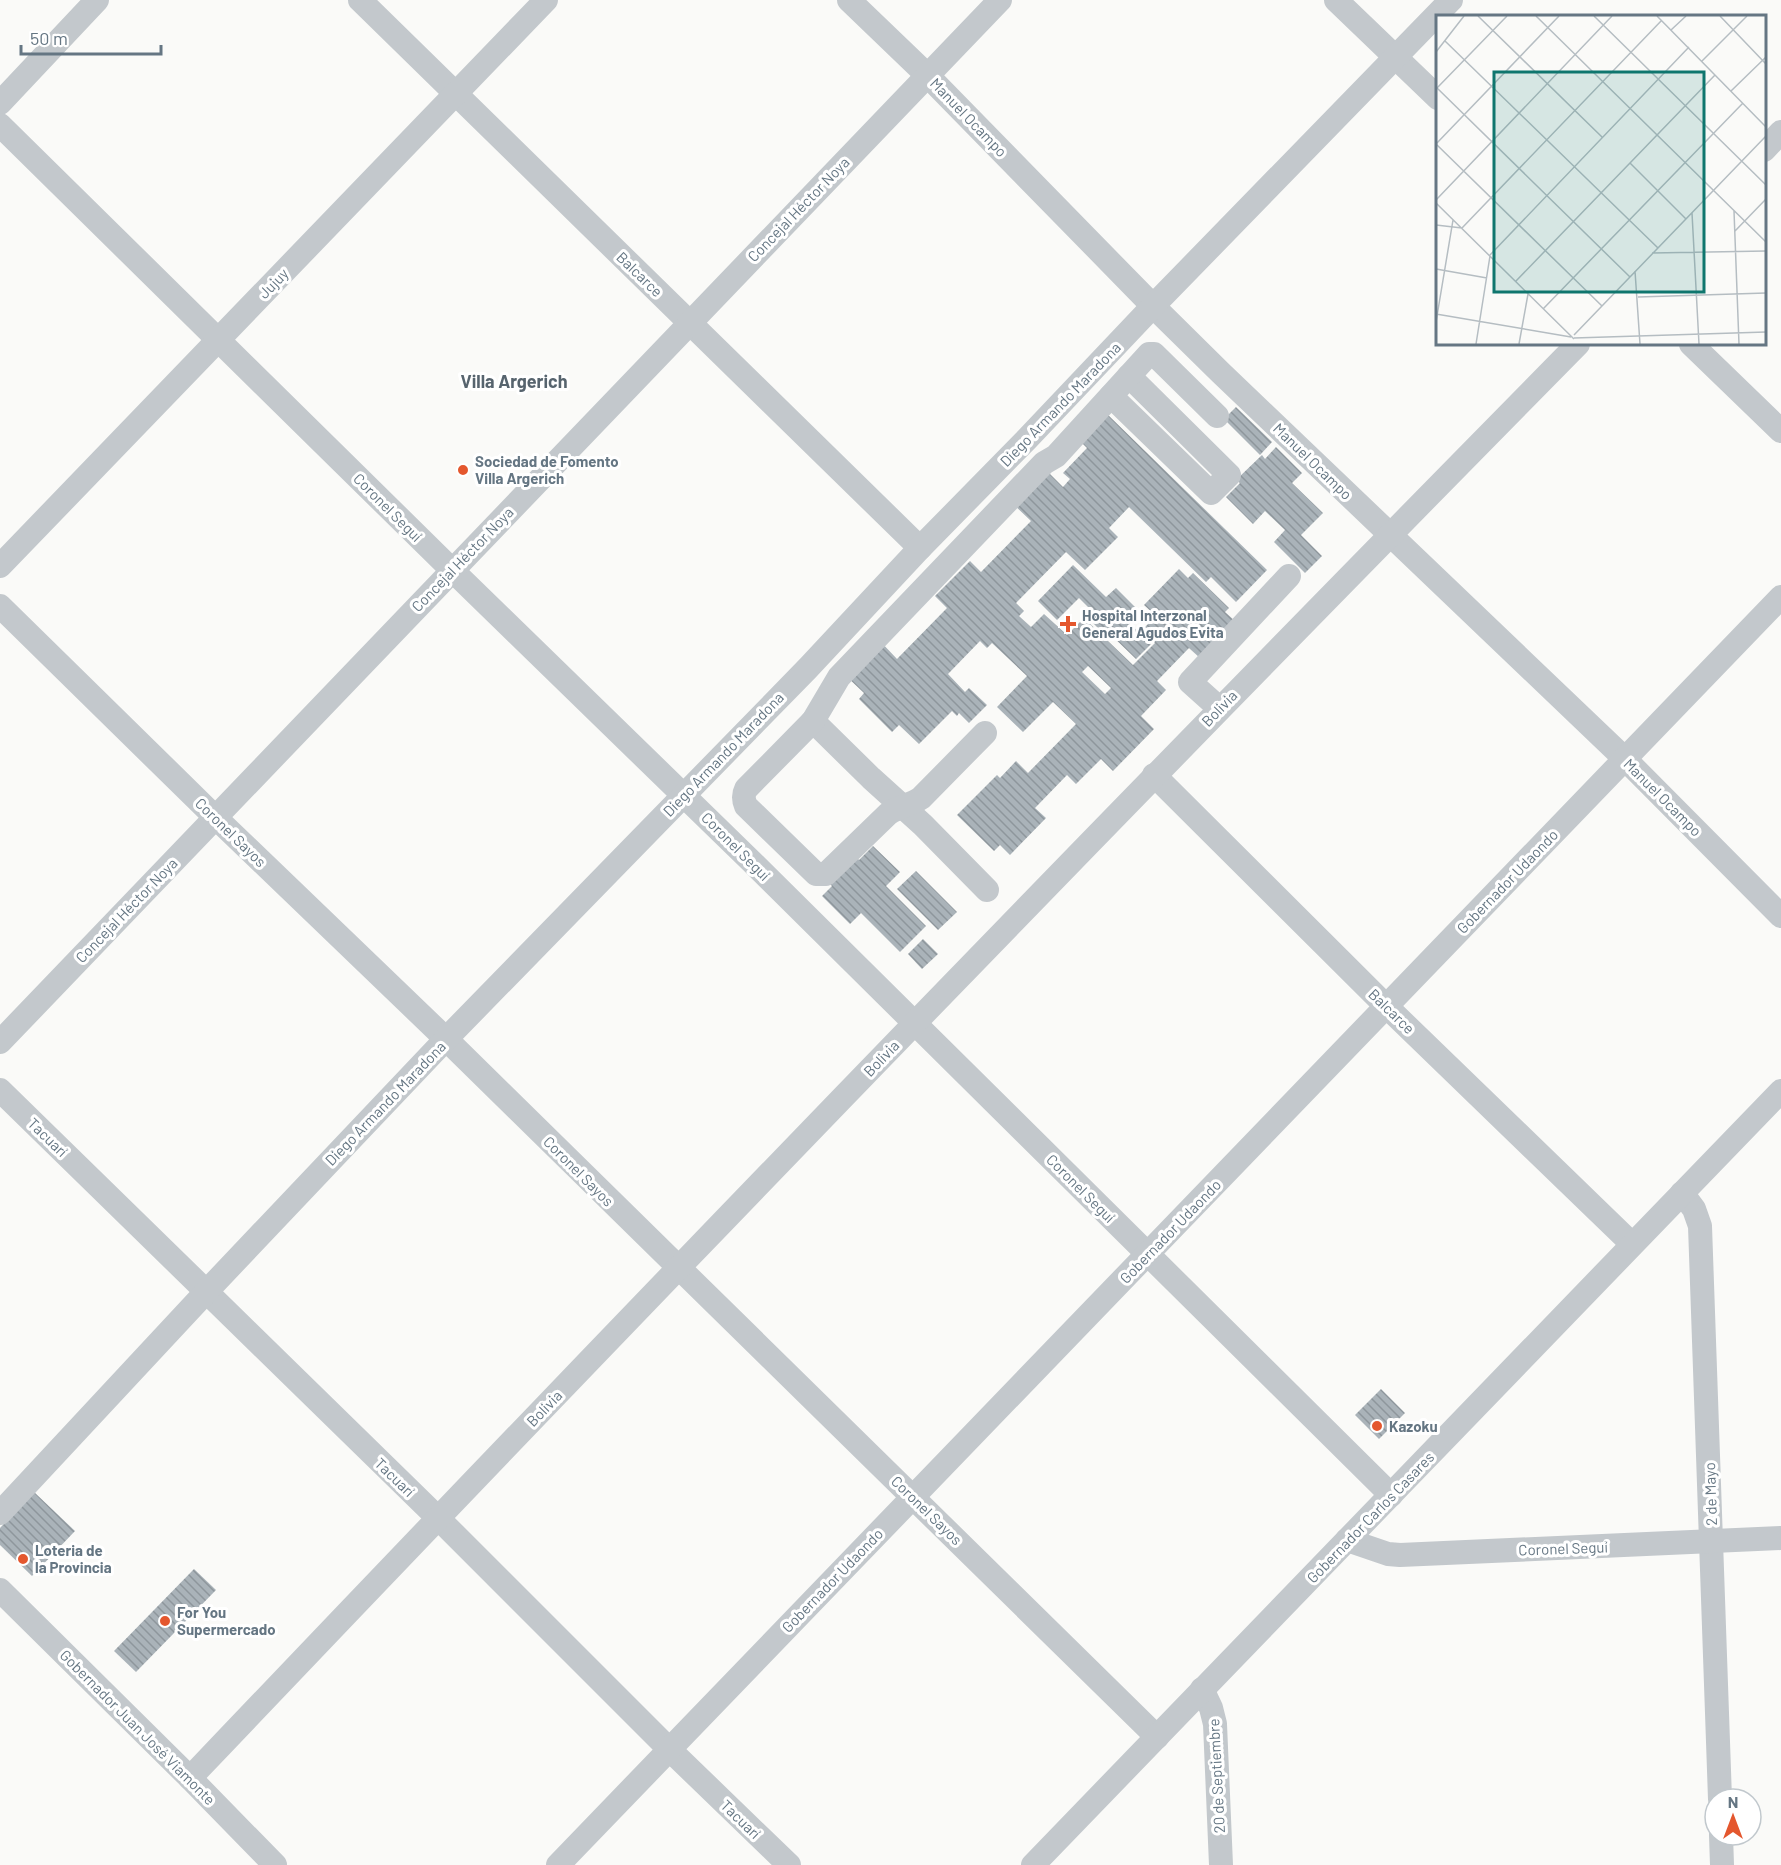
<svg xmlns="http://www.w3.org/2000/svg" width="1781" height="1865" font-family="Barlow,sans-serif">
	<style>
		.building { fill: url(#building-back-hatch); fill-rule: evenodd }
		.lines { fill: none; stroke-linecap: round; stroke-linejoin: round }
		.minor { stroke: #c3c8cc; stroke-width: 24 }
		.poi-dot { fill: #e4572e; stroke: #fff; stroke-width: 2 }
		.labels { text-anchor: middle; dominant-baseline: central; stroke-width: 6; stroke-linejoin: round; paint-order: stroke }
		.street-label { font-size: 15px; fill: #657683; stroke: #fff }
		.poi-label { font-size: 15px; font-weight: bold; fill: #657683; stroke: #fff; text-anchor: start }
		.quarter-label { font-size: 18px; font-weight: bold; fill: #57646e; stroke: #fff }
		.inset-road { fill: none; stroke: #b5bdc2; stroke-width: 1.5 }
		.view { fill: #0f766e; fill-opacity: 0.15; stroke: #0f766e; stroke-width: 3 }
		.inset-edge { fill: none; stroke: #657683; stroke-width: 3 }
	</style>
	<defs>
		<pattern id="building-back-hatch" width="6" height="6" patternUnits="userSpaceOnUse" patternTransform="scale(1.5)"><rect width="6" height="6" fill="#aab3b9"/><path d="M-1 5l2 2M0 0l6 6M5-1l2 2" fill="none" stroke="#8e969c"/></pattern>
	</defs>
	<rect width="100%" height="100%" fill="#fafaf8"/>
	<g class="building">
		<polygon points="1236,407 1272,442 1260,455 1224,419"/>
		<path d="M1105,412l162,158 -31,32 -25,-25 -5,5 -77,-75 -20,21 9,9 -33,33 -19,-18 -50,51 8,8 -5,5 12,11 13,-13 23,21 17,-17 49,47 22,-22 -13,-13 14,-14 -12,-11 35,-36 9,9 5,-5 36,35 -4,4 10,9 -35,37 -11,-10 -32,33 9,9 -25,26 13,13 -41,42 -12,-12 -25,25 -9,-9 -32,33 11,10 -36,37 -10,-10 -6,6 -37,-36 40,-40 3,3 16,-17 12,12 48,-49 -23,-22 -30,30 -26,-25 30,-31 -35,-33 -5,5 -7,-7 -32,33 17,18 4,-4 18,17 -18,18 -10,-10 -2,3 -5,-5 -33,33 -20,-19 -7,7 -33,-33 5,-6 -19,-18 34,-35 18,19 50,-51 -12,-12 35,-35 11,11 50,-51 -20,-19 33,-34 19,19 7,-8 -7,-6 24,-25 -9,-9zM1088,666l23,22 -6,6 -23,-22z"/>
		<polygon points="1276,447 1302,473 1292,483 1323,513 1301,535 1322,556 1305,573 1274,542 1285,530 1265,511 1253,524 1226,497 1240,483 1236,480 1262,455 1265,459"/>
		<polygon points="1073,565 1106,597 1116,588 1135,607 1124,618 1151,644 1136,659 1108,632 1105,635 1090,620 1096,615 1079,598 1057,620 1038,601"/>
		<polygon points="873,846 900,872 886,886 926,926 900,952 861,913 850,924 822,896 832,886 828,882 855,856 859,860"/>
		<polygon points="916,871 957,912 938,930 897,889"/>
		<polygon points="923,939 938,954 922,969 908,954"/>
		<polygon points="1381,1389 1405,1413 1379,1439 1355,1415"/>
		<polygon points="34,1492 75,1531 32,1576 0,1545 0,1528"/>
		<polygon points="194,1569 216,1590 136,1672 114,1651"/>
	</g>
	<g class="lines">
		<g class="minor">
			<polyline points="360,0 920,548"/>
			<polyline points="849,0 927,75 1153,306 1221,373 1625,759 1781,916"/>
			<polyline points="1336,0 1438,98"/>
			<polyline points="0,103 97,0"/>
			<polyline points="0,125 452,570 751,861 1391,1495"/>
			<polyline points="1764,150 1781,132"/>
			<polyline points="1691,344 1781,431"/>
			<polyline points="1111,396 1211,493 1229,475 1129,376"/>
			<polyline points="0,566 546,0"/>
			<polyline points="0,606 215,817 446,1039 1157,1737"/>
			<polyline points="1219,708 1190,682 1289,576"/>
			<polyline points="813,721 871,778 923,825 987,890"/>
			<path d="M985,733l-64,65c-10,7 -23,8 -33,16l-62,60h-10l-70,-68c-3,-7 -3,-11 0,-17l67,-68 26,-44 205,-214 12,-7 93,-102h5l63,62"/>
			<polyline points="1154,775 1386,1006 1632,1244"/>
			<polyline points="0,1042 1000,0"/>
			<polyline points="0,1090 438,1518 669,1749 789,1865"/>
			<polyline points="1682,1193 1694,1209 1700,1226 1720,1799"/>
			<polyline points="0,1513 206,1292 446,1039 808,668 920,548 1027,439 1153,306 1451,0"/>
			<polyline points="1347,1540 1388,1554 1400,1555 1781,1538"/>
			<polyline points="0,1590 190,1778 275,1865"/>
			<polyline points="1202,1689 1211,1708 1215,1724 1221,1865"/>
			<path d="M190,1778c459,-482 921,-960 1388,-1434"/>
			<polyline points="1721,1835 1722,1865"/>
			<polyline points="558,1865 1781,597"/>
			<polyline points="1033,1865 1781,1091"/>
		</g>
	</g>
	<g class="poi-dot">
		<circle cx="463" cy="470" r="6"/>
		<path d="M1065 615h6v6h6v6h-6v6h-6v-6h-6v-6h6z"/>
		<circle cx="1377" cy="1426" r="6"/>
		<circle cx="23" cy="1559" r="6"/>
		<circle cx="165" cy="1621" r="6"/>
	</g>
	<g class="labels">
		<g class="street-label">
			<text transform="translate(969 117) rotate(46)">Manuel Ocampo</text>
			<text transform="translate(798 209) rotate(-46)">Concejal Héctor Noya</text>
			<text transform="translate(640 274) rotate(44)">Balcarce</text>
			<text transform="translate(273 283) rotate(-46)">Jujuy</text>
			<text transform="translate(1060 404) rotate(-46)">Diego Armando Maradona</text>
			<text transform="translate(1313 461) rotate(44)">Manuel Ocampo</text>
			<text transform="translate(388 507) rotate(45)">Coronel Seguí</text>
			<text transform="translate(462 559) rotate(-46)">Concejal Héctor Noya</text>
			<text transform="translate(1219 708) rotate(-46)">Bolivia</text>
			<text transform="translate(723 754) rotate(-46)">Diego Armando Maradona</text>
			<text transform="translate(1663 797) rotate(45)">Manuel Ocampo</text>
			<text transform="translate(231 832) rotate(44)">Coronel Sayos</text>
			<text transform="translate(736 846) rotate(45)">Coronel Seguí</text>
			<text transform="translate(1507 881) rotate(-46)">Gobernador Udaondo</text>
			<text transform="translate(126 910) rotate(-46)">Concejal Héctor Noya</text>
			<text transform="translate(1392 1011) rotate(44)">Balcarce</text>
			<text transform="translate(881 1058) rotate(-46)">Bolivia</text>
			<text transform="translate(385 1103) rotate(-46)">Diego Armando Maradona</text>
			<text transform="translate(48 1137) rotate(44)">Tacuarí</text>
			<text transform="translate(579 1171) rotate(45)">Coronel Sayos</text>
			<text transform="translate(1081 1188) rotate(45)">Coronel Seguí</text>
			<text transform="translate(1170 1231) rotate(-46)">Gobernador Udaondo</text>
			<text transform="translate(544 1408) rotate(-46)">Bolivia</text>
			<text transform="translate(395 1477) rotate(44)">Tacuarí</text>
			<text transform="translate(1710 1494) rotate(-92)">2 de Mayo</text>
			<text transform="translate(927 1510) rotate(44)">Coronel Sayos</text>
			<text transform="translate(1370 1517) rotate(-46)">Gobernador Carlos Casares</text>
			<text transform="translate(1563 1548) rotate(-2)">Coronel Seguí</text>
			<text transform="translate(832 1580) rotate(-46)">Gobernador Udaondo</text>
			<text transform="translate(138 1727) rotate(45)">Gobernador Juan José Viamonte</text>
			<text transform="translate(1216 1776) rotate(-93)">20 de Septiembre</text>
			<text transform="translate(741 1819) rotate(44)">Tacuarí</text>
		</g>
		<g class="poi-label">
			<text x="475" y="461">Sociedad de Fomento<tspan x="475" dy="17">Villa Argerich</tspan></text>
			<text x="1082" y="615">Hospital Interzonal<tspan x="1082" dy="17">General Agudos Evita</tspan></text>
			<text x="1389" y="1426">Kazoku</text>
			<text x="35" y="1550">Loteria de<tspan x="35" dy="17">la Provincia</tspan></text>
			<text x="177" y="1612">For You<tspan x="177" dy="17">Supermercado</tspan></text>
		</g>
		<g class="quarter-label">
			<text x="514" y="381">Villa Argerich</text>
		</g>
	</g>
	<g transform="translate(1436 15)">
		<rect width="330" height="330" fill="#fafaf8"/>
		<path class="inset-road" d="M42,1l124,121M100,1l230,226M158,1l172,169M221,1l109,111M284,1l46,48M235,15l15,-14M9,26l213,207M0,37l28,-36M266,46l45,-45M0,72l194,190M1,73l70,-72M295,76l35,-34M0,129l166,162M0,129l123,-128M194,148l56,56M0,185l176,-184M0,188l138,136M298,196l5,133M256,198l7,131M0,210l26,3M26,213l200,-208M299,216l31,-32M216,238l114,-2M54,240l199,-208M0,254l51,9M199,256l5,73M80,266l199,-206M202,282l128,-4M107,294l200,-206M0,299l135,23M0,307l17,-102M138,320l192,-199M138,323l192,-6M40,329l14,-88M83,329l9,-50"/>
		<path class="view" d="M58,57h210v220h-210z"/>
		<rect width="330" height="330" class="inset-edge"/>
	</g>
	<g transform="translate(1733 1817)"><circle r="28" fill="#ffffff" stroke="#c1c8cd" stroke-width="1.5"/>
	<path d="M0-4.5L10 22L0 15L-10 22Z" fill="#e4572e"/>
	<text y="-9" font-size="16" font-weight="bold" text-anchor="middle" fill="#657683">N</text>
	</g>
	<path d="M21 45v9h140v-9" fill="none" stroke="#657683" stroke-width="3"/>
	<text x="30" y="45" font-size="18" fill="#657683" stroke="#ffffff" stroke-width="4.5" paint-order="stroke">50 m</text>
</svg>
